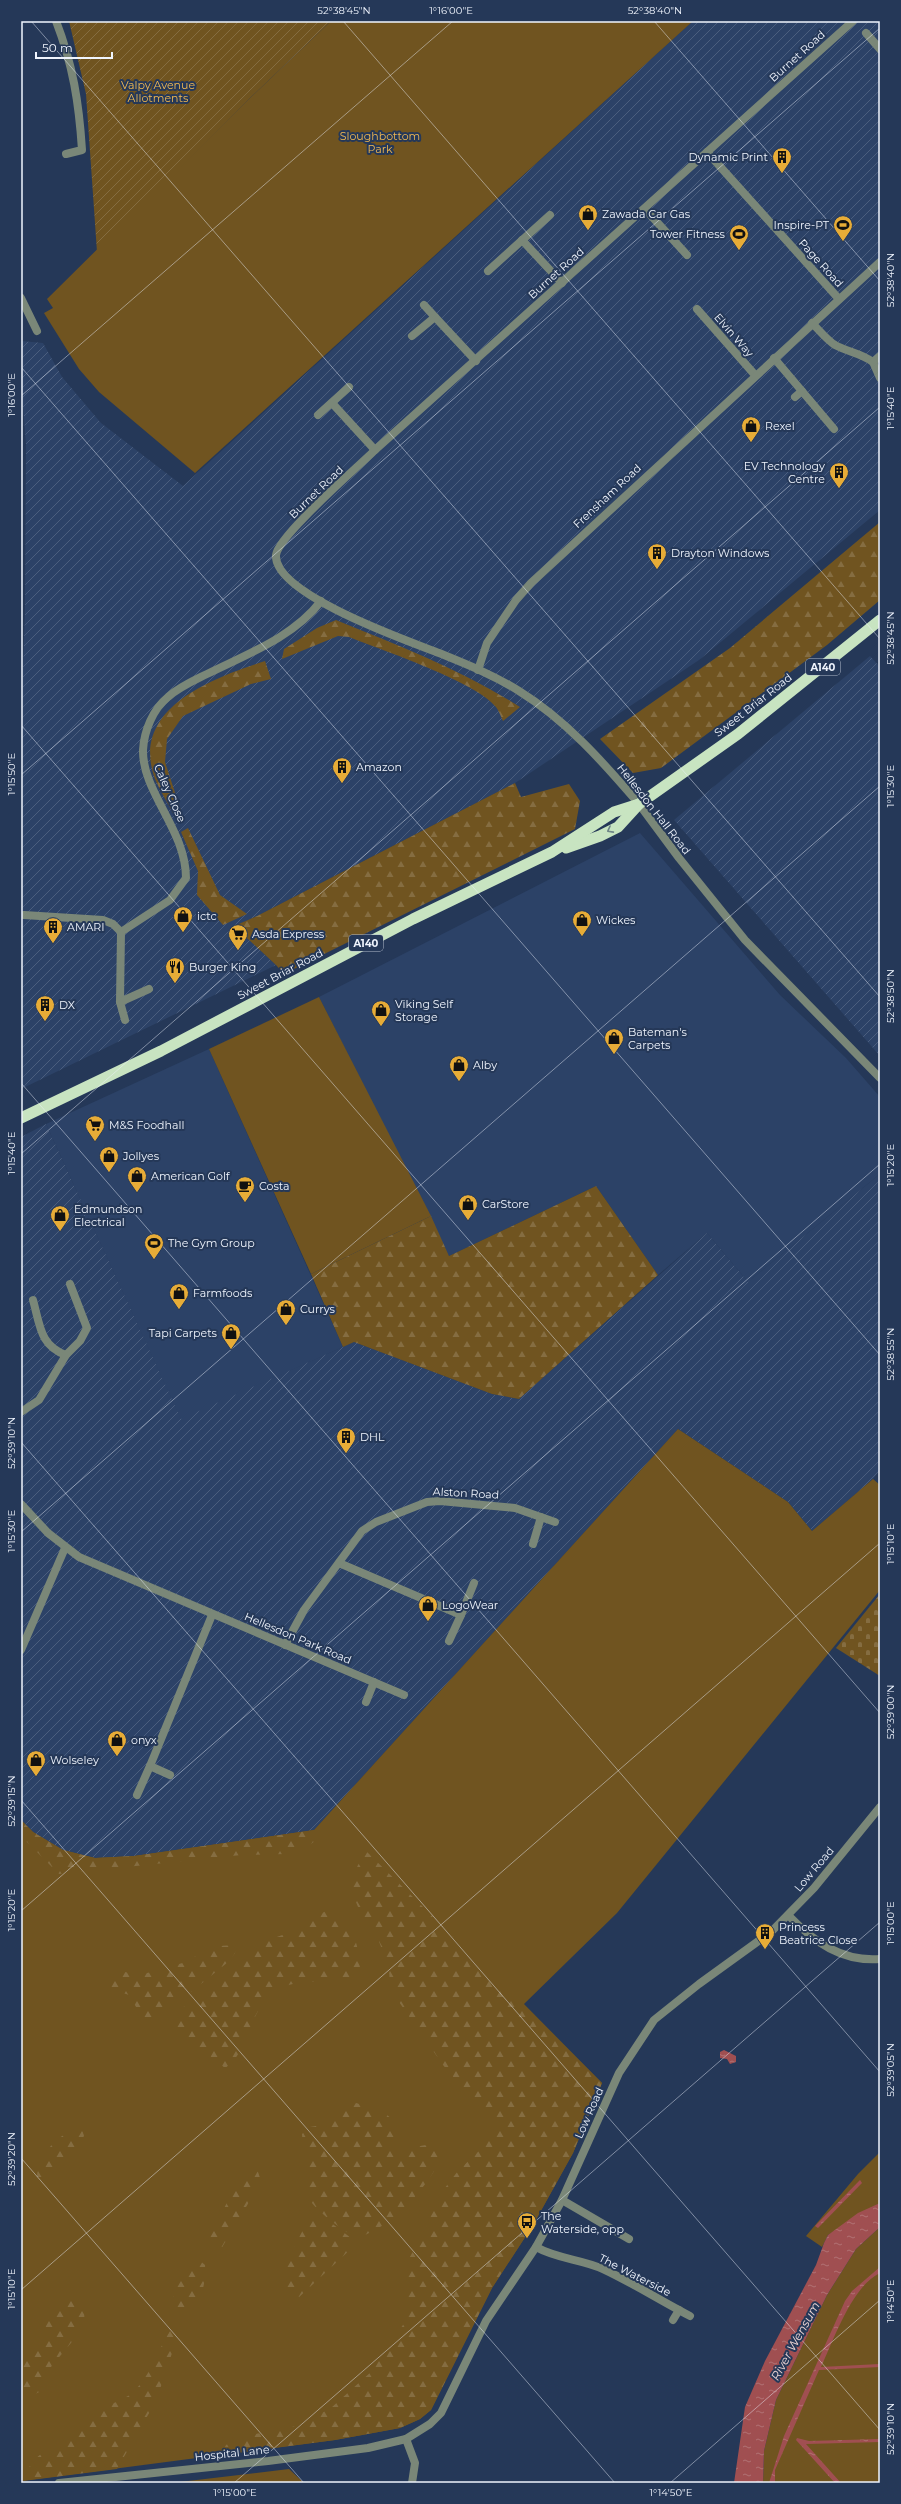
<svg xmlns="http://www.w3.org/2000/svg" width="901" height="2504" font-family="Montserrat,sans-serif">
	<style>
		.built { fill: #2c4267 }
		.industrial { fill: url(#industrial-furrows) }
		.green { fill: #705420 }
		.forest { fill: url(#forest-firs) }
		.cemetery { fill: url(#cemetery-stones) }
		.garden { fill: url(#garden-furrows) }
		.water { fill: url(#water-ripples) }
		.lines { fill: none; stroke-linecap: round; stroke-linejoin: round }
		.minor { stroke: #7a8778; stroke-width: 8 }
		.tertiary { stroke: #7a8778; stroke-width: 8 }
		.trunk { stroke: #c8e4c1; stroke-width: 11 }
		.oneway { stroke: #6e8587 }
		.ticks { fill: none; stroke: #f0f5fe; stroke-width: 1; stroke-opacity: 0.45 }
		.labels { text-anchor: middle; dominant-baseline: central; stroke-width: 4; stroke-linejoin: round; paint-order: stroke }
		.shield { fill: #253858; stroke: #b3bccc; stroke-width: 1 }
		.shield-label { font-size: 10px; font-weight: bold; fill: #f0f5fe }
		.street-label { font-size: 11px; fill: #f0f5fe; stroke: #253858 }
		.park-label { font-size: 11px; fill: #f3ba52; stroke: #253858 }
		.poi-label { font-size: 11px; fill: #f0f5fe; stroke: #253858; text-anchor: start }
		.water-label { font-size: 12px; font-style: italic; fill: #eed6d5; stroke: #253858 }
		.neatline { fill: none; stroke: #f0f5fe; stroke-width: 1.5 }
		.ticks-label { font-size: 10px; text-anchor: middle; fill: #f0f5fe }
	</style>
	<defs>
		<pattern id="industrial-furrows" width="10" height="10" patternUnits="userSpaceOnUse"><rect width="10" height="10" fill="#2c4267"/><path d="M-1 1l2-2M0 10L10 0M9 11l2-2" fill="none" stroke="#4b5e7e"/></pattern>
		<pattern id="forest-firs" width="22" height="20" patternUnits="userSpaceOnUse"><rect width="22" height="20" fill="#705420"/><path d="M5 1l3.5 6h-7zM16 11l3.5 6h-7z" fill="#856d41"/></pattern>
		<pattern id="cemetery-stones" width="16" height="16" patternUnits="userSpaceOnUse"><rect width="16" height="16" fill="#705420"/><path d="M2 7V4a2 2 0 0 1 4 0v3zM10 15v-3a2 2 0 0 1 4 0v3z" fill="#856d41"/></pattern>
		<pattern id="garden-furrows" width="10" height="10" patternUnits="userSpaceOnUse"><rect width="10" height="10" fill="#705420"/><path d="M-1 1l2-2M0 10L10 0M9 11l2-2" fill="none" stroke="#856d41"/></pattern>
		<pattern id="water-ripples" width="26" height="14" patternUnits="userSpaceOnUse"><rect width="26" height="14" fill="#a04f51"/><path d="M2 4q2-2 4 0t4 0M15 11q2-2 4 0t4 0" fill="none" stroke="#b27274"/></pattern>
	</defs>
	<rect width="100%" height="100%" fill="#253858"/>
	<g class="built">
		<polygon points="640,833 780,995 846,1058 880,1097 880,1174 748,1282 707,1233 658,1275 596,1186 449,1256 319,997"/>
		<polygon points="209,1049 343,1347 181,1420 46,1124"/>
	</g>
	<g class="industrial">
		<polygon points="693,21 880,21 880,510 699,660 515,783 257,916 235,926 276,965 21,1089 21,728 25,612 26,444 21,380 21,341 43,343 62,377 101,423 183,486"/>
		<polygon points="870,656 880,667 880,1056 674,820"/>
		<polygon points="46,1124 181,1419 354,1342 492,1394 519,1399 707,1233 748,1282 880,1174 880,1470 873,1479 812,1531 788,1502 678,1429 314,1830 134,1856 95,1858 63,1850 33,1832 21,1820 21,1137"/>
	</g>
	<g class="green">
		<polygon points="331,21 693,21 195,473 99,392 79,369 44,313 53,308 47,299 250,98"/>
		<polygon points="319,997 431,1216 311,1274 209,1049"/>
		<polygon points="678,1429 788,1502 812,1531 873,1479 880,1485 880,1590 617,1913 524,2004 602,2083 573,2153 533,2225 492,2288 431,2410 420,2419 400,2428 335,2440 21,2481 21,1820 33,1832 63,1850 95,1858 134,1856 314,1830"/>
		<polygon points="880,2152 880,2203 828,2235 822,2247 806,2236 858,2174"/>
		<polygon points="880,2227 880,2483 763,2483 764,2451 776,2400 827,2295 856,2249"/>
		<polygon points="289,2469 304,2483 171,2483"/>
	</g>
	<g class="forest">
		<polygon points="880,522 880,600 827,645 661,768 633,773 600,739 730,648"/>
		<path d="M336,620c64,26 126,50 184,87l-17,14c-2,-4 -4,-10 -7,-14 -20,-25 -114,-57 -147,-70l-11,-1 -56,23 2,-10 33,-21z"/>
		<path d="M265,661l6,18 -20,5 -68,32 -16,23 -2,23 16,49 -7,4c-6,-12 -14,-24 -19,-36 -26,-71 58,-101 110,-118z"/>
		<polygon points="515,783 521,797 569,784 580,801 575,829 284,974 276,965 234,926 257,916"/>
		<polygon points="188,828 220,895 247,914 223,925 197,895 198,871 181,832"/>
		<polygon points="596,1186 658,1275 519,1399 492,1394 354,1342 343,1347 311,1274 431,1216 449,1256"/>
		<polygon points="21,1820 33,1832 63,1850 95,1858 134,1856 314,1830 316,1840 306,1848 286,1854 241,1855 59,1874 21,1836"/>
		<polygon points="367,1852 602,2083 573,2153 533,2225 492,2288 431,2410 420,2419 400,2428 335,2440 221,2455 226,2445 240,2437 297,2426 331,2408 371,2372 407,2319 406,2264 430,2221 431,2206 458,2171 481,2149 494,2130 493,2123 443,2065 390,1989 389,1967 378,1939 361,1914 353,1895 351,1881 358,1865"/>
		<path d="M332,1908c20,13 28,39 28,62 -23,21 -60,3 -86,22 -26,19 -25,61 -49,76l-20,-16 -25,-13 -11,-13 12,-17 40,-31 27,-29 12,-6 42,-15 16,-13z"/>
		<path d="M236,1945l-1,8 -7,9 -75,61h-5l-9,-11 -10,-17c-12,-5 -21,-3 -32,-10l16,-12 12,-1 15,3 46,-13 15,-9 18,-7z"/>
		<path d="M356,2103c25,7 46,11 39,43 11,9 22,-2 34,-1 5,1 10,3 15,4 -5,23 -38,61 -57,74 -10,6 -20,11 -30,16 -14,-9 -48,-32 -52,-48 -3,-12 5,-20 5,-30 -1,-9 -8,-15 -8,-27l8,-7 12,-2 13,-12z"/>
		<path d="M82,2128l2,8 -14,21 -28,22 -5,-2c0,-22 23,-46 45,-49z"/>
		<polygon points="250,2168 258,2172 260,2178 258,2187 221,2249 217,2251 211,2251 210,2235 240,2178"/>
		<path d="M309,2218l17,1 25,19 2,9 -55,51 -13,2c-8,-26 13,-59 24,-82z"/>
		<path d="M198,2259l7,6c1,16 -3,46 -24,48 -17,-15 -2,-40 11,-54z"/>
		<path d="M69,2297c38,14 -4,52 -18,70 -4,7 -6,17 -10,23 -4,5 -9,4 -14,4l-6,-6c0,-6 -1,-12 0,-18 2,-9 12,-15 16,-23 13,-20 6,-38 32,-50z"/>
		<path d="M171,2329l6,1 1,5 -22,66 -39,68 -94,12c12,-33 25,-27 50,-45 11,-8 17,-20 29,-27 9,-6 22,-9 30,-16 20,-18 25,-42 39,-64z"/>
	</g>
	<polygon class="cemetery" points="880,1594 880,1676 836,1648"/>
	<polygon class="garden" points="69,21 331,21 250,98 97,252 86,94"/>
	<g class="water">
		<polygon points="724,2050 736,2056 736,2062 730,2064 727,2059 720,2058 720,2052"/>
		<polygon points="860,2180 862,2183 818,2228 815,2226"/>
		<polygon points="880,2203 880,2227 856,2249 827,2295 776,2400 764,2451 763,2483 734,2483 745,2407 765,2361 816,2265 824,2243 828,2235 858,2213"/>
		<path d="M880,2267v6c-28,13 -46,66 -59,94l59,-3v3l-61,3 -44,100v13h-6l15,-47 61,-135 7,-10z"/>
		<polygon points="797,2438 809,2441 880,2439 880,2442 806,2444 841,2483 835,2483 796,2440"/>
	</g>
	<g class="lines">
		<g class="minor">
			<path d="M56,21c17,44 23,82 26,129l-16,4"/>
			<polyline points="866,33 880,49"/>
			<polyline points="707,152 839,299"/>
			<polyline points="645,209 687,255"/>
			<polyline points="522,240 562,283"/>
			<polyline points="488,271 550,215"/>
			<polyline points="21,298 37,331"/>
			<polyline points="424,305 435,317"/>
			<polyline points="697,309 755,375"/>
			<path d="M812,323c7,7 15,17 23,22 13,7 26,8 38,17l7,-6"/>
			<polyline points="412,336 435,317 476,361"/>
			<polyline points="774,358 834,429"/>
			<polyline points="873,362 880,378"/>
			<polyline points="795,397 802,391"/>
			<polyline points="332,403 375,450"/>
			<polyline points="318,415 349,387"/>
			<polyline points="478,670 487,643 516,600 531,583 880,262"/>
			<path d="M639,804c-36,-42 -73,-84 -120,-113 -25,-16 -53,-27 -80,-38 -31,-12 -166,-59 -163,-98 2,-19 82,-88 99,-105l478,-429"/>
			<polyline points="24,915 103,920 113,924 121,932 120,1002 125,1020"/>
			<path d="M121,932l49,-32 16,-22c0,-48 -44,-86 -43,-128 1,-19 10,-41 25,-53 11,-10 25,-16 39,-23 38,-19 87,-37 114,-73"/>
			<polyline points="120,1002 149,989"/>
			<path d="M33,1300c7,25 7,46 33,55"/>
			<polyline points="21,1412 39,1400 66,1355 80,1341 87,1328 70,1284"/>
			<polyline points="21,1504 48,1533 79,1557 404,1695"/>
			<polyline points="533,1544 541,1517"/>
			<polyline points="339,1563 461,1615 474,1583"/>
			<polyline points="449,1641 461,1615"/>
			<polyline points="285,1645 304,1610 362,1531 376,1522 427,1502 440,1501 515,1508 555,1522"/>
			<polyline points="21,1650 65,1548"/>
			<polyline points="366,1702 374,1682"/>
			<polyline points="170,1775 150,1766 212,1615"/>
			<polyline points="137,1795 150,1766"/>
			<path d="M789,1916c25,26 53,46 91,43"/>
			<polyline points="562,2200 629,2239"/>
			<path d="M536,2247c21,12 45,12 67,22 30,14 58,32 87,47"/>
			<polyline points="673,2320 679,2310"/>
			<polyline points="59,2483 268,2461 368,2448 406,2439"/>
		</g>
		<g class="tertiary">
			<polyline points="639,804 679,858 745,940 880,1078"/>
			<polyline points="412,2483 415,2463 406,2439 430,2424 441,2413 486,2321 536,2247 562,2200 619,2073 654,2020 699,1984 771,1932 814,1888 880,1807"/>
		</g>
		<g class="trunk">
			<polyline points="566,848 600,836 618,827 639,804 738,734 880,620"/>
			<polyline points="21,1118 161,1051 413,919 552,852 614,812 639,804"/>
		</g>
	</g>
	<defs><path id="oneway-chevron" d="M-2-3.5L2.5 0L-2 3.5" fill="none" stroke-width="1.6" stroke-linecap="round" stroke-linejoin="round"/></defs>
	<use class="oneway" href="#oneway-chevron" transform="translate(610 830) rotate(152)"/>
	<path class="ticks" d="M31,21l849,976M343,21l537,618M654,21l226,260M21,367l859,988M21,396l432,-375M21,725l859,988M21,775l859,-747M21,1083l859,989M21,1154l859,-747M21,1442l859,988M21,1532l859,-746M21,1800l594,683M21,1911l859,-747M21,2158l283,325M21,2290l859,-747M234,2483l646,-561M670,2483l210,-183"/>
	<defs>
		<symbol id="building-pin" viewBox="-11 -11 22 30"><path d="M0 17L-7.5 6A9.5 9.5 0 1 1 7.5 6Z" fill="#e7ac37" stroke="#253858"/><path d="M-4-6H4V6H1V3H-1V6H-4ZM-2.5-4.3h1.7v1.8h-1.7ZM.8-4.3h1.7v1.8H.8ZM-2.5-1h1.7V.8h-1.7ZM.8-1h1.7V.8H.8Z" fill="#111"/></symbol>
		<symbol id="shop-pin" viewBox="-11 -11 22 30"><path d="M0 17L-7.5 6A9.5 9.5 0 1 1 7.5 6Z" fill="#e7ac37" stroke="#253858"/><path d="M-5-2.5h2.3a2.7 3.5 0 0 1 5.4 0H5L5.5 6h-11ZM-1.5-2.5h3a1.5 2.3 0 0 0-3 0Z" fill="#111"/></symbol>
		<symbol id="stadium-pin" viewBox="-11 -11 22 30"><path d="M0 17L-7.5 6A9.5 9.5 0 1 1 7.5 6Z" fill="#e7ac37" stroke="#253858"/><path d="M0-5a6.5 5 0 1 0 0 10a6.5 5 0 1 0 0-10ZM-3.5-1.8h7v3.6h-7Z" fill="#111"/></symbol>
		<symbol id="supermarket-pin" viewBox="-11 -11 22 30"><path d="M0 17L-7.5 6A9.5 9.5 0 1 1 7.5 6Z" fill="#e7ac37" stroke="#253858"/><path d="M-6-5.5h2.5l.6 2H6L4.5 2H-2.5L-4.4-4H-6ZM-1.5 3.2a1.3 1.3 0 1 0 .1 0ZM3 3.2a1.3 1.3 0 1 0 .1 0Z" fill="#111"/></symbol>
		<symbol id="restaurant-pin" viewBox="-11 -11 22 30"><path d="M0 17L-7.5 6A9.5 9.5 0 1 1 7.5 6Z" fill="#e7ac37" stroke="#253858"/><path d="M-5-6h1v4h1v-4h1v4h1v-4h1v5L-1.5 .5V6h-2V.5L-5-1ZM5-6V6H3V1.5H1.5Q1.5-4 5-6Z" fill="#111"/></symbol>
		<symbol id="cafe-pin" viewBox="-11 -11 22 30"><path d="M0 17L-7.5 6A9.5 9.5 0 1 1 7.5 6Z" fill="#e7ac37" stroke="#253858"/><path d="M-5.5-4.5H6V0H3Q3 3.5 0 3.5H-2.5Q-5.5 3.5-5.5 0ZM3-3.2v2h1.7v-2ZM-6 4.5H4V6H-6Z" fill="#111"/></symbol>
		<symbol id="bus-pin" viewBox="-11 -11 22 30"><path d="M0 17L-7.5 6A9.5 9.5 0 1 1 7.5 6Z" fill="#e7ac37" stroke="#253858"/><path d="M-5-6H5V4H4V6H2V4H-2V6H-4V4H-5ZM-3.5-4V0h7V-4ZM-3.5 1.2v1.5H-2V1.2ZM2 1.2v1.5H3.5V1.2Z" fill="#111"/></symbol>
	</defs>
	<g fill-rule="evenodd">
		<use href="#building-pin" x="771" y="146" width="22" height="30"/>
		<use href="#shop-pin" x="577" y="203" width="22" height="30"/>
		<use href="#stadium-pin" x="832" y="214" width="22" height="30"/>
		<use href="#stadium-pin" x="728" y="223" width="22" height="30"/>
		<use href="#shop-pin" x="740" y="415" width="22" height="30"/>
		<use href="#building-pin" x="828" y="461" width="22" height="30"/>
		<use href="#building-pin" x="646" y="542" width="22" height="30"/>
		<use href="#building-pin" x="331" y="756" width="22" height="30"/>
		<use href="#shop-pin" x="172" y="905" width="22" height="30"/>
		<use href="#shop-pin" x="571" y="909" width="22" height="30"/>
		<use href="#building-pin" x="42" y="916" width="22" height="30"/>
		<use href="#supermarket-pin" x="227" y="923" width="22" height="30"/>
		<use href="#restaurant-pin" x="164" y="956" width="22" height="30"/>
		<use href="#building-pin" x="34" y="994" width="22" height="30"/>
		<use href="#shop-pin" x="370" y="999" width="22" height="30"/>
		<use href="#shop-pin" x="603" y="1027" width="22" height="30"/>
		<use href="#shop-pin" x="448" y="1054" width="22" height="30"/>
		<use href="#supermarket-pin" x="84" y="1114" width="22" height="30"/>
		<use href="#shop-pin" x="98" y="1145" width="22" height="30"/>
		<use href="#shop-pin" x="126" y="1165" width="22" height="30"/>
		<use href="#cafe-pin" x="234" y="1175" width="22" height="30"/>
		<use href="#shop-pin" x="457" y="1193" width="22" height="30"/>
		<use href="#shop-pin" x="49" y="1204" width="22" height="30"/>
		<use href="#stadium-pin" x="143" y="1232" width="22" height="30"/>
		<use href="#shop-pin" x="168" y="1282" width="22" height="30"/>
		<use href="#shop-pin" x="275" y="1298" width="22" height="30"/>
		<use href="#shop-pin" x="220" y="1322" width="22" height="30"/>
		<use href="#building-pin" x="335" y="1426" width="22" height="30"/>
		<use href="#shop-pin" x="417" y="1594" width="22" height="30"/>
		<use href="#shop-pin" x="106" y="1729" width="22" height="30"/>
		<use href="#shop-pin" x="25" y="1749" width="22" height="30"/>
		<use href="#building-pin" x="754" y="1922" width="22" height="30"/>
		<use href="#bus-pin" x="516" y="2211" width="22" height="30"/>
	</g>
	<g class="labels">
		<g class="shield">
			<rect x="806" y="659" width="34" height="16" rx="3"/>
			<rect x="349" y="935" width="34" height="16" rx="3"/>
		</g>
		<g class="shield-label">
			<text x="823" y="667">A140</text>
			<text x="366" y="943">A140</text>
		</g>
		<g class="street-label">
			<text transform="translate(797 56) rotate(-42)">Burnet Road</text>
			<text transform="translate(821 263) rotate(48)">Page Road</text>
			<text transform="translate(556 273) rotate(-42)">Burnet Road</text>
			<text transform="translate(734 335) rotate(49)">Elvin Way</text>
			<text transform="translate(316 492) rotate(-44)">Burnet Road</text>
			<text transform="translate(607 496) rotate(-43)">Frensham Road</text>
			<text transform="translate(753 705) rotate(-38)">Sweet Briar Road</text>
			<text transform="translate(170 793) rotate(66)">Caley Close</text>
			<text transform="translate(654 809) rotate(52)">Hellesdon Hall Road</text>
			<text transform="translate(280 974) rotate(-28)">Sweet Briar Road</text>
			<text transform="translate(466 1493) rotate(3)">Alston Road</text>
			<text transform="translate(298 1638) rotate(23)">Hellesdon Park Road</text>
			<text transform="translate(814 1869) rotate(-50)">Low Road</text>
			<text transform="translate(589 2113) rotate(-66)">Low Road</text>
			<text transform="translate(635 2275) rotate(27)">The Waterside</text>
			<text transform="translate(232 2453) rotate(-6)">Hospital Lane</text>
		</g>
		<g class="park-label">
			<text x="158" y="85">Valpy Avenue<tspan x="158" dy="13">Allotments</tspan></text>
			<text x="380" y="136">Sloughbottom<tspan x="380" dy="13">Park</tspan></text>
		</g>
		<g class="poi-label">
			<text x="768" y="157" text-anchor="end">Dynamic Print</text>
			<text x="602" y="214">Zawada Car Gas</text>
			<text x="829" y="225" text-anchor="end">Inspire-PT</text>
			<text x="725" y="234" text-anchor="end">Tower Fitness</text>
			<text x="765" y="426">Rexel</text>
			<text x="825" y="466" text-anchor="end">EV Technology<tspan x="825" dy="13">Centre</tspan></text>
			<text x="671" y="553">Drayton Windows</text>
			<text x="356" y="767">Amazon</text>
			<text x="197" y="916">ictc</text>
			<text x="596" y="920">Wickes</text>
			<text x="67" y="927">AMARI</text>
			<text x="252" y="934">Asda Express</text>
			<text x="189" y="967">Burger King</text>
			<text x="395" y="1004">Viking Self<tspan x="395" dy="13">Storage</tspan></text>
			<text x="59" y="1005">DX</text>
			<text x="628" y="1032">Bateman's<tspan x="628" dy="13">Carpets</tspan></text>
			<text x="473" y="1065">Alby</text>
			<text x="109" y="1125">M&amp;S Foodhall</text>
			<text x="123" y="1156">Jollyes</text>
			<text x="151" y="1176">American Golf</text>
			<text x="259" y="1186">Costa</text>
			<text x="482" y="1204">CarStore</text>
			<text x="74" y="1209">Edmundson<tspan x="74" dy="13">Electrical</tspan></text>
			<text x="168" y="1243">The Gym Group</text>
			<text x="193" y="1293">Farmfoods</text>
			<text x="300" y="1309">Currys</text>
			<text x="217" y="1333" text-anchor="end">Tapi Carpets</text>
			<text x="360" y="1437">DHL</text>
			<text x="442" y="1605">LogoWear</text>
			<text x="131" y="1740">onyx</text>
			<text x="50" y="1760">Wolseley</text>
			<text x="779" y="1927">Princess<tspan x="779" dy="13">Beatrice Close</tspan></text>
			<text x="541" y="2216">The<tspan x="541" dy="13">Waterside, opp</tspan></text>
		</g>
		<g class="water-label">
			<text transform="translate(795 2341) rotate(-61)">River Wensum</text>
		</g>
	</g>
	<rect width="901" height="2504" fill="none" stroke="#253858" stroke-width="44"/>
	<path d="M36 52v6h76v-6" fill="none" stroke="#f0f5fe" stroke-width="2"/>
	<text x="42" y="52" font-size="12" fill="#f0f5fe" stroke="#253858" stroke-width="3" paint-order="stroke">50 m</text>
	<rect x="22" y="22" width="857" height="2460" class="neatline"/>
	<g class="ticks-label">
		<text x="344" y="14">52°38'45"N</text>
		<text x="451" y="14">1°16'00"E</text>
		<text x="655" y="14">52°38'40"N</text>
		<text transform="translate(890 280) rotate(-90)" y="4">52°38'40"N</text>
		<text transform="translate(11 395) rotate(-90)" y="4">1°16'00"E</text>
		<text transform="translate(890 408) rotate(-90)" y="4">1°15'40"E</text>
		<text transform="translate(890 638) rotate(-90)" y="4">52°38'45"N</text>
		<text transform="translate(11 774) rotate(-90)" y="4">1°15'50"E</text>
		<text transform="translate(890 786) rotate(-90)" y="4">1°15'30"E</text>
		<text transform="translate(890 996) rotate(-90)" y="4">52°38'50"N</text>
		<text transform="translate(11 1153) rotate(-90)" y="4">1°15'40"E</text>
		<text transform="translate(890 1165) rotate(-90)" y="4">1°15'20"E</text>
		<text transform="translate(890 1354) rotate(-90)" y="4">52°38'55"N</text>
		<text transform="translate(11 1443) rotate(-90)" y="4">52°39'10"N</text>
		<text transform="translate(11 1531) rotate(-90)" y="4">1°15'30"E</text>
		<text transform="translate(890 1544) rotate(-90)" y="4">1°15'10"E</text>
		<text transform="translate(890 1712) rotate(-90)" y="4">52°39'00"N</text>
		<text transform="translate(11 1801) rotate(-90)" y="4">52°39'15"N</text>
		<text transform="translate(11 1910) rotate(-90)" y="4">1°15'20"E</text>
		<text transform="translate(890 1923) rotate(-90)" y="4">1°15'00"E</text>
		<text transform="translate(890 2070) rotate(-90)" y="4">52°39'05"N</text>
		<text transform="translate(11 2159) rotate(-90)" y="4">52°39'20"N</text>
		<text transform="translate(11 2289) rotate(-90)" y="4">1°15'10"E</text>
		<text transform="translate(890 2301) rotate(-90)" y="4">1°14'50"E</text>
		<text transform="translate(890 2429) rotate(-90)" y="4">52°39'10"N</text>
		<text x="235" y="2496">1°15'00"E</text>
		<text x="671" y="2496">1°14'50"E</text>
	</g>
</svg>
